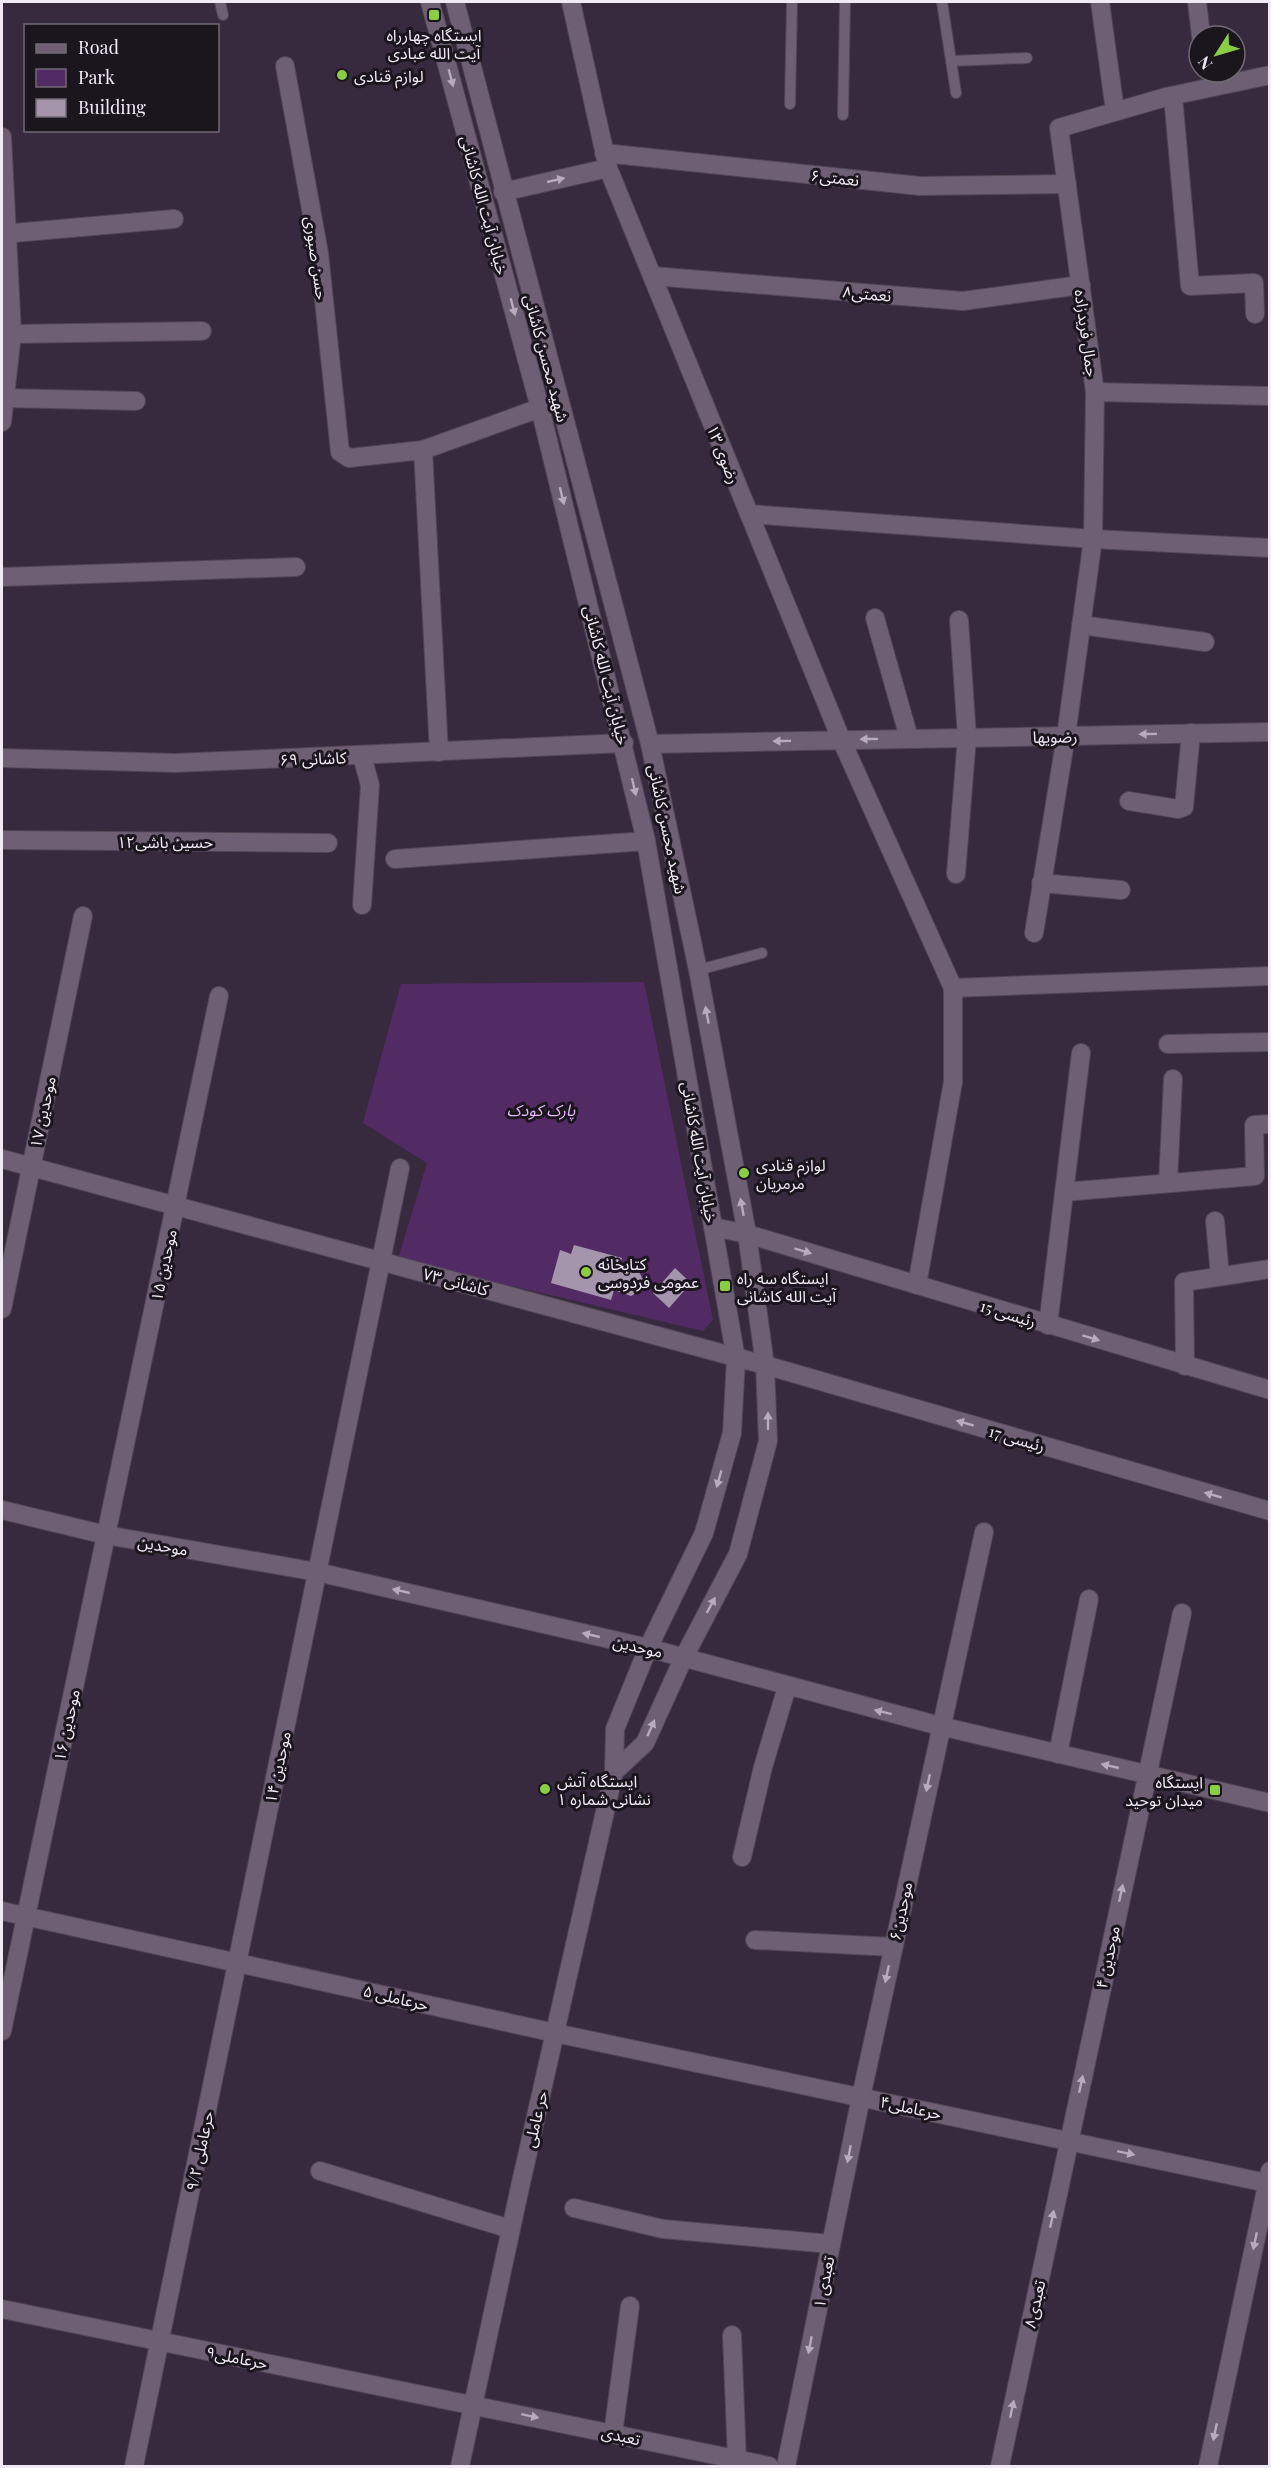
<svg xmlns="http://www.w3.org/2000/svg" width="1271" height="2468" font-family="'Playfair Display','Noto Sans Arabic',serif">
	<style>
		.green { fill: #522b64 }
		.building { fill: #a495ac }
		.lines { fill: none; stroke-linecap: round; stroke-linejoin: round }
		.lane-casing { stroke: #514656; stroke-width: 12 }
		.street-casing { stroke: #514656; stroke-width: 20 }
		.secondary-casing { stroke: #514656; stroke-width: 20 }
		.lane { stroke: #6e5f75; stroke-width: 10 }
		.street { stroke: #6e5f75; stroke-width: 18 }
		.secondary { stroke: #6e5f75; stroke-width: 18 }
		.oneway { fill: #b7abbc }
		.poi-dot { fill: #8bce46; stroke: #1b151e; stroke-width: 2 }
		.labels { text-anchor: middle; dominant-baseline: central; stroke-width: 6; stroke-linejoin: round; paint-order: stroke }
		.poi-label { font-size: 16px; fill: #f2e9f6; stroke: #1b151e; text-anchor: start }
		.street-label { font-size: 16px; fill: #f2e9f6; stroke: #1b151e }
		.park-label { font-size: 16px; font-style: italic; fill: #e7b8fe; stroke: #1b151e }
	</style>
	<rect width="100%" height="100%" fill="#372a3e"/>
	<polygon class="green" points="644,982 713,1320 703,1331 398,1259 427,1163 363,1123 401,984"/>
	<g class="building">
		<polygon points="574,1245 622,1258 620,1265 638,1270 647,1287 631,1296 614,1290 611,1300 551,1283 560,1250 571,1254"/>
		<polygon points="675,1268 691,1283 669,1308 653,1293"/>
	</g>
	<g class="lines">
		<defs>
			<g id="lane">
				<polyline points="220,2 223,15"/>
				<polyline points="942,2 956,93"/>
				<polyline points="951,61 1027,58"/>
				<polyline points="790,104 792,2"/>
				<polyline points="843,115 845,2"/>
				<polyline points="698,970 762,953"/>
			</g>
			<g id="street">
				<polyline points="571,2 608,168 841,739 953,988 953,1082 917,1285"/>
				<polyline points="1100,2 1115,111"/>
				<polyline points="1197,2 1201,36"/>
				<polyline points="285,66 319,253 340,452 349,458 423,450 540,408"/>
				<polyline points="1173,96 1190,286 1254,283 1255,314"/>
				<polyline points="604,153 920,186 1067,184"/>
				<polyline points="503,192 608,168"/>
				<polyline points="2,234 174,219"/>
				<polyline points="652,276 963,301 1081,285"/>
				<polyline points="12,334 202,331"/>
				<polyline points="1095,392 1270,396"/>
				<polyline points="5,398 136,401"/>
				<polyline points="423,450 439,752"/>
				<polyline points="749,514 1093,539 1270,548"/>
				<polyline points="2,577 296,567"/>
				<polyline points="875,618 909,738"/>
				<polyline points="1081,625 1205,642"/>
				<polyline points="650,744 1270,732"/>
				<polyline points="2,758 175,763 624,743"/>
				<polyline points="1129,801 1178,809 1184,807 1191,733"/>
				<polyline points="2,840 328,843"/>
				<polyline points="395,859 646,841"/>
				<polyline points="956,874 967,737 959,620"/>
				<polyline points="1041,883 1121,890"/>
				<polyline points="362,905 370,785 362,756"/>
				<polyline points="1034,933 1066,736 1093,539 1095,392 1059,128 1166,97 1270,75"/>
				<polyline points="953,988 1270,976"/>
				<polyline points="1168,1044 1270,1042"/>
				<polyline points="2,1159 765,1365 1270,1511"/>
				<polyline points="1168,1183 1173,1079"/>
				<polyline points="1064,1192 1255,1176 1254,1125 1270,1124"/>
				<polyline points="1215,1221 1220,1276"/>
				<polyline points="713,1227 747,1234 1270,1390"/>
				<polyline points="2,1309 83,916"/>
				<polyline points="1048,1325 1081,1053"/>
				<polyline points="1185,1366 1184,1282 1270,1269"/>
				<polyline points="1058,1754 1089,1599"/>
				<polyline points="742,1857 763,1767 787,1687"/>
				<polyline points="2,1911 555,2033 1267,2183"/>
				<polyline points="755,1940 893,1947"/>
				<polyline points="2,2031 219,996"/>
				<polyline points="320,2171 510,2229"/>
				<polyline points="574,2208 663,2229 831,2244"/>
				<polyline points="732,2335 737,2460"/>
				<polyline points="613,2434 630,2306"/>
				<polyline points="134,2466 400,1168"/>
				<polyline points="786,2466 861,2097 984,1532"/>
				<polyline points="1000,2466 1182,1613"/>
				<polyline points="1208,2466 1270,2171"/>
			</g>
			<g id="secondary">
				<polyline points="430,2 540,408 646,841 736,1359 732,1433 704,1533 648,1648 615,1729 614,1772 520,2187 460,2466"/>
				<polyline points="455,2 650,744 698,970 747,1234 765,1365 768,1441 738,1554 684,1657 645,1743 614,1772"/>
				<polyline points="2,137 12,334 2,422"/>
				<polyline points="2,1510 106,1535 317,1572 648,1648 940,1726 1270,1803"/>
				<polyline points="2,2309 769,2466"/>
			</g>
		</defs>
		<use href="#lane" class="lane-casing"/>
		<use href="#street" class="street-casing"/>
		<use href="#secondary" class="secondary-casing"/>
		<use href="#lane" class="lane"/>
		<use href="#street" class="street"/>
		<use href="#secondary" class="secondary"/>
	</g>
	<defs><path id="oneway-solid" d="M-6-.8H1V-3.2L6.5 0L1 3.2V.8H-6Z" transform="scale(1.5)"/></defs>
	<g class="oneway">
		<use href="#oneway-solid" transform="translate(451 78) rotate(75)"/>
		<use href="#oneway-solid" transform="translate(556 180) rotate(-13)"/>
		<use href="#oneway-solid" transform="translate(513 307) rotate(75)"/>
		<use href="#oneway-solid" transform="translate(562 496) rotate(76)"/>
		<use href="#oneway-solid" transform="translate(1148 734) rotate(179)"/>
		<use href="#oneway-solid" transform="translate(869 739) rotate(179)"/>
		<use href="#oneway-solid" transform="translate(782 741) rotate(179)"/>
		<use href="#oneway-solid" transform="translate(634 787) rotate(77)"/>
		<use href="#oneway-solid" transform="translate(707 1015) rotate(-101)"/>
		<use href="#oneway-solid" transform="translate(742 1207) rotate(-101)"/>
		<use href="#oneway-solid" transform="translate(803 1251) rotate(17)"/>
		<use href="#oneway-solid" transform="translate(1091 1338) rotate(17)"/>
		<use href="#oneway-solid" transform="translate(768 1421) rotate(-90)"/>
		<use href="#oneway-solid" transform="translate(965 1423) rotate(-164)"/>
		<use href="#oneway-solid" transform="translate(719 1479) rotate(106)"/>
		<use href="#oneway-solid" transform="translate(1213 1495) rotate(-164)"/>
		<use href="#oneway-solid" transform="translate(401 1591) rotate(-167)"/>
		<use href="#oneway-solid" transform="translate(711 1605) rotate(-62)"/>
		<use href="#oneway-solid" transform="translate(591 1635) rotate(-167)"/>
		<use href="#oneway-solid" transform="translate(883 1712) rotate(-166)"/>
		<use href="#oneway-solid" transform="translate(651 1728) rotate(-66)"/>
		<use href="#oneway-solid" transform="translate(1110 1766) rotate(-167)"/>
		<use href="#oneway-solid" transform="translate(928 1783) rotate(102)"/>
		<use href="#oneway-solid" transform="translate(1121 1893) rotate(-78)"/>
		<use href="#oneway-solid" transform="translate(887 1974) rotate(102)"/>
		<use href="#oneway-solid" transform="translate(1081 2084) rotate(-78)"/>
		<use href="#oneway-solid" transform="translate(1126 2153) rotate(12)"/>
		<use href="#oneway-solid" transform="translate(849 2154) rotate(101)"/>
		<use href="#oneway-solid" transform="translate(1052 2219) rotate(-78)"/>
		<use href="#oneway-solid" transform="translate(1255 2241) rotate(102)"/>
		<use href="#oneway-solid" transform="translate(810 2345) rotate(101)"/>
		<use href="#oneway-solid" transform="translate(1012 2409) rotate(-78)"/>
		<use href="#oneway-solid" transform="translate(530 2416) rotate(12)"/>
		<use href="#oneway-solid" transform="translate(1215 2432) rotate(102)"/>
	</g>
	<g class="poi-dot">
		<rect x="428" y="9" width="12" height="12" rx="3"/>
		<circle cx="342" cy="75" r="6"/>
		<circle cx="744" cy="1173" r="6"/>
		<circle cx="586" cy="1272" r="6"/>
		<rect x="719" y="1280" width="12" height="12" rx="3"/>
		<circle cx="545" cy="1789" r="6"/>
		<rect x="1209" y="1784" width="12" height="12" rx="3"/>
	</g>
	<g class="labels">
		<g class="poi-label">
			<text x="434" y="34" text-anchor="middle">ایستگاه چهارراه<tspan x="434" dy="18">آیت الله عبادی</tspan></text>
			<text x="354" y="75">لوازم قنادی</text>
			<text x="756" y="1164">لوازم قنادی<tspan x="756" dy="18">مرمریان</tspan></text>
			<text x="598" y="1263">کتابخانه<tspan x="598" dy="18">عمومی فردوسی</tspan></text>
			<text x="737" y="1277">ایستگاه سه راه<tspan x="737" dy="18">آیت الله کاشانی</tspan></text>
			<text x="557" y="1780">ایستگاه آتش<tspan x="557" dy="18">نشانی شماره ۱</tspan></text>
			<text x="1203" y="1781" text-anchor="end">ایستگاه<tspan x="1203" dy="18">میدان توحید</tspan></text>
		</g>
		<g class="street-label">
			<text transform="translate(835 177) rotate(6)">نعمتی۶</text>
			<text transform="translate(485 205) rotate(75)">خیابان آیت الله کاشانی</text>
			<text transform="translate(317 258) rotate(82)">حسن صبوری</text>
			<text transform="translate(867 293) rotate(5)">نعمتی۸</text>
			<text transform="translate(1087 333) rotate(82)">جمال فریدزاده</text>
			<text transform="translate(547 358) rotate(75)">شهید محسن کاشانی</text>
			<text transform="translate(724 454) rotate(68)">رضوی ۱۳</text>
			<text transform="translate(607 675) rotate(76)">خیابان آیت الله کاشانی</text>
			<text transform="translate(1055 736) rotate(-1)">رضویها</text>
			<text transform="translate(313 758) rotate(-2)">کاشانی ۶۹</text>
			<text transform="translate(668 829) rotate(78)">شهید محسن کاشانی</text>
			<text x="165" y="841">حسین باشی۱۲</text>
			<text transform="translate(42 1112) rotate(-78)">موحدین ۱۷</text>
			<text transform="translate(700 1152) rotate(80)">خیابان آیت الله کاشانی</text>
			<text transform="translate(163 1265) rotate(-78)">موحدین ۱۵</text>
			<text transform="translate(456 1281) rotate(15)">کاشانی ۷۳</text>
			<text transform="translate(1008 1313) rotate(17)">رئیسی 15</text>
			<text transform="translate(1017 1438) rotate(16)">رئیسی 17</text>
			<text transform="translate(163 1545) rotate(10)">موحدین</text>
			<text transform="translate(638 1646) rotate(13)">موحدین</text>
			<text transform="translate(66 1725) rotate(-78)">موحدین ۱۶</text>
			<text transform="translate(277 1767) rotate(-78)">موحدین ۱۴</text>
			<text transform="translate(900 1911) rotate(-78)">موحدین۶</text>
			<text transform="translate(1107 1957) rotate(-78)">موحدین ۴</text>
			<text transform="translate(396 1997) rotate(13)">حرعاملی ۵</text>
			<text transform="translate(911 2107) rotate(12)">حرعاملی۴</text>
			<text transform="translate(535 2119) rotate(-77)">حر عاملی</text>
			<text transform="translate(199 2151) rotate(-78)">حرعاملی ۹/۲</text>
			<text transform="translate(823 2282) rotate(-79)">تعبدی ۱</text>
			<text transform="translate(1034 2304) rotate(-78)">تعبدی۸</text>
			<text transform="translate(237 2357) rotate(11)">حرعاملی۹</text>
			<text transform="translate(621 2435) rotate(12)">تعبدی</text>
		</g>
		<g class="park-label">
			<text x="541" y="1109">پارک کودک</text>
		</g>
	</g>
	<rect width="1271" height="2468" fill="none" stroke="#f2e9f6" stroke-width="6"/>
	<rect x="24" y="24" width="195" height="108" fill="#1b151e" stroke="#716a74" stroke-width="1.5"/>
	<rect x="36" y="44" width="30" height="9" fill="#6e5f75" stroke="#716a74" stroke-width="1.5"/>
	<text x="78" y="54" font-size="18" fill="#f2e9f6">Road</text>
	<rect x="36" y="69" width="30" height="18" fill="#522b64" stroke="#716a74" stroke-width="1.5"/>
	<text x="78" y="84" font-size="18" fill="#f2e9f6">Park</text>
	<rect x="36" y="99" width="30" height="18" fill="#a495ac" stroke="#716a74" stroke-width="1.5"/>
	<text x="78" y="114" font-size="18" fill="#f2e9f6">Building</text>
	<g transform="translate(1217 54) rotate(233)"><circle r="28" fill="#1b151e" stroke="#716a74" stroke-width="1.5"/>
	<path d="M0-4.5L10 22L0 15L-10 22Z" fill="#8bce46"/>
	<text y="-9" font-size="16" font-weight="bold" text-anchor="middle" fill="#f2e9f6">N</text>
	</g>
</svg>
